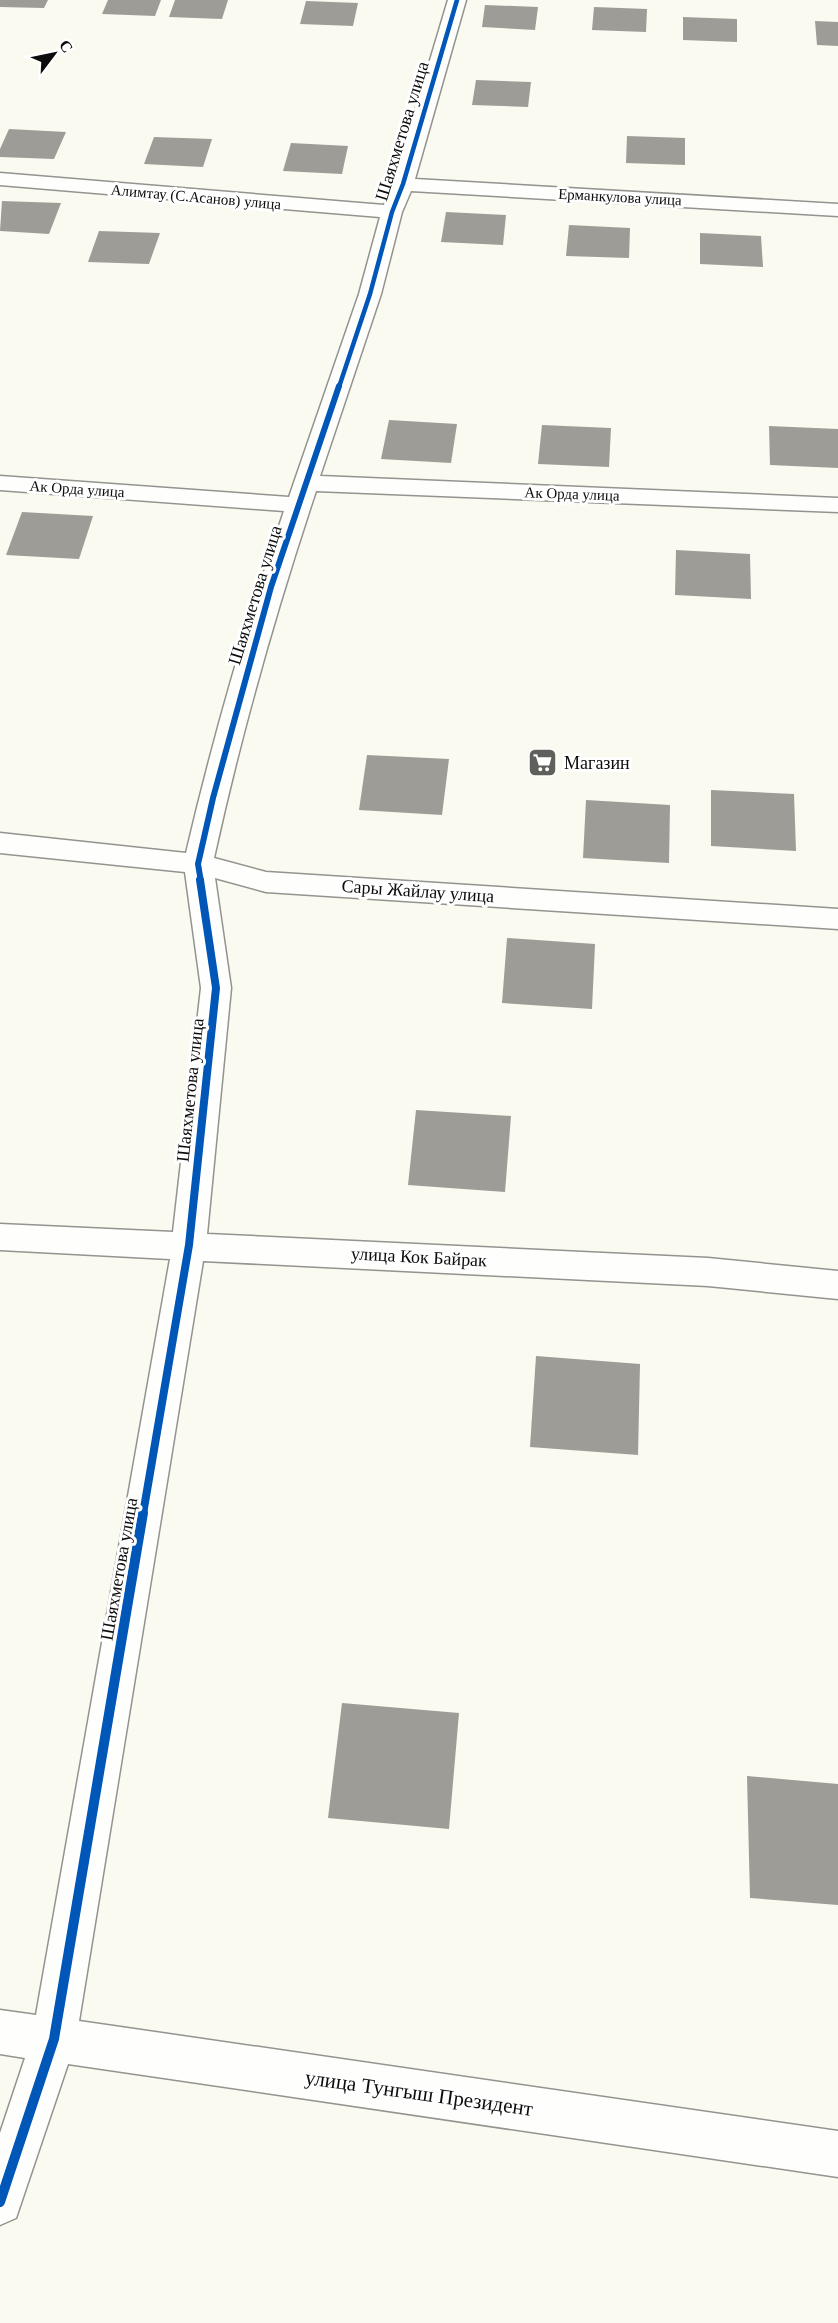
<svg xmlns="http://www.w3.org/2000/svg" width="838" height="2323" font-family="Georgia,serif">
	<style>
		.building { fill: #9d9c96 }
		.lines { fill: none; stroke-linecap: round; stroke-linejoin: round }
		.minor-casing { stroke: #93938f; stroke-width: 3 }
		.minor { fill: #fefefd; fill-rule: evenodd }
		.cycleway-far3-casing { stroke: #fff; stroke-width: 7 }
		.cycleway-far2-casing { stroke: #fff; stroke-width: 9 }
		.cycleway-far1-casing { stroke: #fff; stroke-width: 11 }
		.cycleway-casing { stroke: #fff; stroke-width: 14 }
		.cycleway-far3 { stroke: #0057b8; stroke-width: 4.5 }
		.cycleway-far2 { stroke: #0057b8; stroke-width: 6 }
		.cycleway-far1 { stroke: #0057b8; stroke-width: 8 }
		.cycleway { stroke: #0057b8; stroke-width: 10 }
		.labels { text-anchor: middle; dominant-baseline: central; stroke-width: 6; stroke-linejoin: round; paint-order: stroke }
		.far-street-label { font-size: 15px; fill: #0c0c0c; stroke: #fff }
		.street-label { font-size: 18px; fill: #0c0c0c; stroke: #fff }
		.poi-label { font-size: 18px; fill: #0c0c0c; stroke: #fff; text-anchor: start }
		.near-street-label { font-size: 21px; fill: #0c0c0c; stroke: #fff }
	</style>
	<rect width="100%" height="100%" fill="#fafaf0"/>
	<g class="building">
		<polygon points="0,0 48,0 44,8 0,7"/>
		<polygon points="108,0 161,0 155,16 102,14"/>
		<polygon points="175,0 228,0 222,19 169,17"/>
		<polygon points="306,1 358,3 353,26 300,24"/>
		<polygon points="485,5 538,7 535,30 482,27"/>
		<polygon points="594,7 647,9 646,32 592,30"/>
		<polygon points="683,17 737,19 737,42 683,40"/>
		<polygon points="815,21 838,22 838,46 817,45"/>
		<polygon points="476,80 531,82 528,107 472,105"/>
		<polygon points="9,129 66,132 54,159 0,157 0,149"/>
		<polygon points="627,136 685,138 685,165 626,163"/>
		<polygon points="154,137 212,139 203,167 144,164"/>
		<polygon points="291,143 348,146 342,174 283,171"/>
		<polygon points="2,201 61,203 49,234 0,231"/>
		<polygon points="446,212 506,215 503,245 441,242"/>
		<polygon points="569,225 630,228 629,258 566,256"/>
		<polygon points="99,231 160,233 149,264 88,262"/>
		<polygon points="700,233 761,236 763,267 700,264"/>
		<polygon points="389,420 457,424 451,463 381,459"/>
		<polygon points="542,425 611,428 609,467 538,464"/>
		<polygon points="769,426 838,429 838,468 770,465"/>
		<polygon points="22,512 93,516 79,559 6,555"/>
		<polygon points="676,550 750,554 751,599 675,595"/>
		<polygon points="367,755 449,759 442,815 359,810"/>
		<polygon points="711,790 794,794 796,851 711,846"/>
		<polygon points="586,800 670,805 669,863 583,858"/>
		<polygon points="507,938 595,944 592,1009 502,1003"/>
		<polygon points="416,1110 511,1116 505,1192 408,1185"/>
		<polygon points="536,1356 640,1364 638,1455 530,1447"/>
		<polygon points="342,1703 459,1713 449,1829 328,1818"/>
		<polygon points="747,1776 838,1784 838,1905 750,1898"/>
	</g>
	<g class="lines">
		<defs>
			<path id="minor" d="M448,0h18l-51,179 423,25v12l-427,-25 -9,21 -21,82 -61,182 518,22v14l-522,-21c-40,120 -75,243 -102,367l52,14 572,37v20l-572,-37 -51,-14 16,110 -24,246 501,24 130,13v28l-130,-13 -505,-25 -124,760 759,110v46l-770,-113 -52,154 -16,7v-92l25,-75 -25,-4v-44l36,5 134,-756 -170,-9v-26l173,8 28,-244 -16,-116 -185,-19v-20l186,20c27,-115 60,-230 98,-342l-284,-21v-14l289,21 70,-203 21,-77 -380,-32v-12l384,32 9,-21z"/>
		</defs>
		<use href="#minor" class="minor-casing"/>
		<use href="#minor" class="minor"/>
		<defs>
			<polyline id="cycleway-far3" points="339,387 370,294 392,212 403,184 457,0"/>
			<polyline id="cycleway-far2" points="201,882 198,864 213,798 271,587 339,386"/>
			<polyline id="cycleway-far1" points="143,1514 189,1245 216,988 200,880"/>
			<polyline id="cycleway" points="0,2202 54,2039 143,1513"/>
		</defs>
		<use href="#cycleway-far3" class="cycleway-far3-casing"/>
		<use href="#cycleway-far2" class="cycleway-far2-casing"/>
		<use href="#cycleway-far1" class="cycleway-far1-casing"/>
		<use href="#cycleway" class="cycleway-casing"/>
		<use href="#cycleway-far3" class="cycleway-far3"/>
		<use href="#cycleway-far2" class="cycleway-far2"/>
		<use href="#cycleway-far1" class="cycleway-far1"/>
		<use href="#cycleway" class="cycleway"/>
	</g>
	<defs>
		<symbol id="supermarket-square" viewBox="-11 -11 22 22"><rect x="-9" y="-9" width="18" height="18" rx="4" fill="#5f5f5c" stroke="#fff"/><path d="M-6-5.5h2.5l.6 2H6L4.5 2H-2.5L-4.4-4H-6ZM-1.5 3.2a1.3 1.3 0 1 0 .1 0ZM3 3.2a1.3 1.3 0 1 0 .1 0Z" fill="#fff"/></symbol>
	</defs>
	<g fill-rule="evenodd">
		<use href="#supermarket-square" x="526" y="746" width="33" height="33"/>
	</g>
	<g class="labels">
		<g class="far-street-label">
			<text transform="translate(196 197) rotate(5)">Алимтау (С.Асанов) улица</text>
			<text transform="translate(620 197) rotate(3)">Ерманкулова улица</text>
			<text transform="translate(77 489) rotate(4)">Ак Орда улица</text>
			<text transform="translate(572 494) rotate(2)">Ак Орда улица</text>
		</g>
		<g class="street-label">
			<text transform="translate(402 131) rotate(-73)">Шаяхметова улица</text>
			<text transform="translate(255 595) rotate(-73)">Шаяхметова улица</text>
			<text transform="translate(418 891) rotate(4)">Сары Жайлау улица</text>
			<text transform="translate(190 1090) rotate(-84)">Шаяхметова улица</text>
			<text transform="translate(419 1257) rotate(3)">улица Кок Байрак</text>
			<text transform="translate(119 1569) rotate(-80)">Шаяхметова улица</text>
		</g>
		<g class="poi-label">
			<text x="564" y="763">Магазин</text>
		</g>
		<g class="near-street-label">
			<text transform="translate(419 2093) rotate(8)">улица Тунгыш Президент</text>
		</g>
	</g>
	<g transform="translate(54 54) rotate(58)" stroke="#ffffff" stroke-width="4.5" paint-order="stroke">
	<path d="M0-4.5L10 22L0 15L-10 22Z" fill="#0c0c0c"/>
	<text y="-9" font-size="16" font-weight="bold" text-anchor="middle" fill="#0c0c0c">С</text>
	</g>
</svg>
